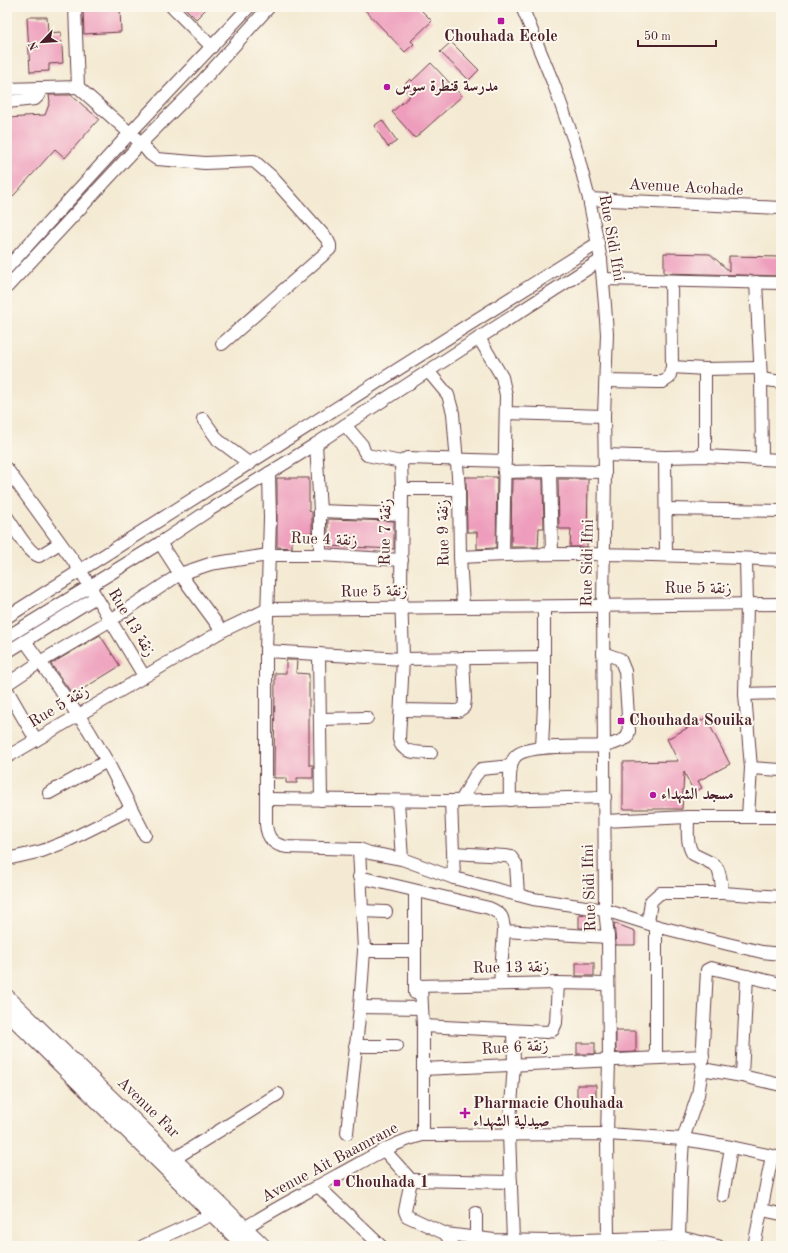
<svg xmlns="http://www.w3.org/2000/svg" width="788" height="1253" font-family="'Old Standard TT',Amiri,serif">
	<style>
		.building { fill: #ee9ebc }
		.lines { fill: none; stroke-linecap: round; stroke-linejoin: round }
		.minor-casing { stroke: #643d44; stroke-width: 14 }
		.major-casing { stroke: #643d44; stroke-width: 17 }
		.minor { stroke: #fff; stroke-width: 12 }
		.major { stroke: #fff; stroke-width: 15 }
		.poi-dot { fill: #b5179e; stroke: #fbf7ec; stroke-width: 1.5 }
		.labels { text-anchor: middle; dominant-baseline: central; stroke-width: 4; stroke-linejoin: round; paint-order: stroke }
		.poi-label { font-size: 16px; font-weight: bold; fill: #4a1f2b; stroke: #fbf7ec; text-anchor: start }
		.street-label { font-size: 16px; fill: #4a1f2b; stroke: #fbf7ec }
	</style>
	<rect width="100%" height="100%" fill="#fbf7ec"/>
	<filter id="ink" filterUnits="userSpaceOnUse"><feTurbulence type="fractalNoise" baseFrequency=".025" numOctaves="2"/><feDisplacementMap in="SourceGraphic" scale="8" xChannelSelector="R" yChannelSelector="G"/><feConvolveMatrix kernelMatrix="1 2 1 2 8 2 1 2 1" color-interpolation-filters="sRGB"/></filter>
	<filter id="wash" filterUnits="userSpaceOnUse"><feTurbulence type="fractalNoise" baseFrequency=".012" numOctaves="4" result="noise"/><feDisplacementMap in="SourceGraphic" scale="16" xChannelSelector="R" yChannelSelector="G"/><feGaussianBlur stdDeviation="0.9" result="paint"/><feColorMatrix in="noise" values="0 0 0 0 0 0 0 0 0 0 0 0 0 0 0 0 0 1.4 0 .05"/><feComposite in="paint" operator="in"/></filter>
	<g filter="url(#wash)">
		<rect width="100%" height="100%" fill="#f4ead3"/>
		<g id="blocks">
			<g class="building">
				<polygon points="184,7 208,7 196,19"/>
				<polygon points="362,7 418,7 432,21 411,41 414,44 405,52"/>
				<polygon points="120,8 121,32 84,34 83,10"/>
				<polygon points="27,17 47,17 48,33 61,32 63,63 49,64 49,71 30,72"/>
				<polygon points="451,42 479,70 469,80 440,52"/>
				<polygon points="431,63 462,96 415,138 392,112 410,96 402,87 410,79 412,81"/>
				<polygon points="49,95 71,95 99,119 65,158 55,149 7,203 7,118 24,117 24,116 45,115 50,102"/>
				<polygon points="382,120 397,141 388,147 374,126"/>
				<polygon points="664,253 710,254 729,271 729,256 781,257 781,276 664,273"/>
				<polygon points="466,477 497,477 496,547 494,548 477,549 477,532 467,532"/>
				<polygon points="277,478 309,478 309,511 312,512 312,533 292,533 292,548 277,547"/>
				<polygon points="512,479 543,479 544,528 539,528 538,547 511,547"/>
				<polygon points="558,479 588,479 587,547 570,547 571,529 559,529"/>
				<polygon points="328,519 394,521 394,549 328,546"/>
				<polygon points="100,635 120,666 73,695 51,664"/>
				<polygon points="286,660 297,660 296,673 309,674 309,765 313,765 313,778 297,778 297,783 286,783 286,778 274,778 275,673 286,673"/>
				<polygon points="706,718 730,764 698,781 702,788 694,792 684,772 682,809 623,809 623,762 678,761 667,739"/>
				<polygon points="579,914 594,916 594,929 579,928"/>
				<polygon points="614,923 635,931 635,945 616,945"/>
				<rect x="576" y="963" width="18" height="13"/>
				<polygon points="616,1031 636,1031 636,1052 616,1053"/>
				<rect x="577" y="1043" width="18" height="11"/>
				<rect x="577" y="1085" width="19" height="21"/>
			</g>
		</g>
	</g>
	<g filter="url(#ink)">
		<use href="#blocks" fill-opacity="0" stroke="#643d44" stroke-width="1"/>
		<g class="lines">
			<defs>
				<g id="minor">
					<polyline points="172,7 212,47"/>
					<polyline points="522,7 554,85 574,141 589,199 601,260 605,305 607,334 604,416 605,472 603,605 605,910 608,937 609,1060 607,1134 608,1238 611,1246"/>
					<polyline points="78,87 141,143 150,154 157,159 205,163 254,161 271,176 327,239 330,245 330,249 222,344"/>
					<polyline points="7,89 78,87 75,7"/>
					<polyline points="7,102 35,99 39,95 39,88"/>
					<polyline points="589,199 781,208"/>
					<polyline points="7,268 130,133 249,7"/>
					<polyline points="603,279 781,283"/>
					<polyline points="756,282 761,379 762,459"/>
					<polyline points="7,287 141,143 195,89 269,7"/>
					<polyline points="479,338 502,377 506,395 503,555"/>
					<polyline points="672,367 705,369 760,368"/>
					<polyline points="705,369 705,456"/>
					<polyline points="428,371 448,395 453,413 459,489 460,557 463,606"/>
					<polyline points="761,379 781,382"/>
					<polyline points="606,381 657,382 663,382 669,378 672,367 671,281"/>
					<polyline points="506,413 604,416"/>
					<polyline points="203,419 218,440 250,464"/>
					<polyline points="345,425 362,445 364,451 367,455 401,462"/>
					<polyline points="316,444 320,511 320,555"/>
					<polyline points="605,455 665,457 705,456 781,460"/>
					<polyline points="665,457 666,555"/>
					<polyline points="7,469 80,570 144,676"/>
					<polyline points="550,471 552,554"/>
					<polyline points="504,472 550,471 605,472"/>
					<path d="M269,473l1,45 -4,133v173c1,14 7,21 21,23l72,2 11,4 32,6 52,19 79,21 72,11 51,16 72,18 34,8 19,2"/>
					<polyline points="402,489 459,489"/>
					<polyline points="666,509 781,511"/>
					<polyline points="320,511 401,514"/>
					<path d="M7,517c8,11 20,35 32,39l21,-13"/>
					<polyline points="160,543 180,574 222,631"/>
					<path d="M460,557c107,-6 214,-2 321,3"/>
					<polyline points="746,559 747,605 745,694 751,768 748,816"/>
					<path d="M7,617c197,-125 393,-250 591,-374"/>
					<polyline points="7,637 160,543 211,509 316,444 479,338 601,260"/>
					<polyline points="25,641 88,729 107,761 145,835"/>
					<polyline points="266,651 403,659 544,657"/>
					<polyline points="7,652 96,597"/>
					<polyline points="319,654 321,800"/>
					<polyline points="7,684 40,662 111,620 180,574 210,564 268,555 320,555 402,560"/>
					<polyline points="7,690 36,740"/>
					<polyline points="745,694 781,693"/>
					<polyline points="401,710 458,711 464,707 465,699 463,658"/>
					<polyline points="320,719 367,718"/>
					<polyline points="542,748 544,703 544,607"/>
					<path d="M431,753c-13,-1 -29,2 -32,-14l4,-80 -2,-67 1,-103 -1,-27 6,-4 98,3"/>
					<polyline points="7,757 222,631 268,609 781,604"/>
					<polyline points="751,768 781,770"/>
					<polyline points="49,793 107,761"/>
					<polyline points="266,799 451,801 605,797"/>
					<path d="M510,800c0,-11 -2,-35 5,-43 11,-14 69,-9 88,-11 8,-1 16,-4 24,-8l2,-7 -4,-60 -5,-12 -17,-6"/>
					<polyline points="398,801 402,859"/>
					<polyline points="451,801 454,878"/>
					<polyline points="461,801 475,776 481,769 511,766"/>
					<path d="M688,817c0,12 -2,27 5,37 27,14 25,7 30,39"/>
					<polyline points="605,821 688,817 781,817"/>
					<polyline points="453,853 505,856 511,857 516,864 518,895"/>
					<polyline points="7,859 42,851 65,842 131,809"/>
					<path d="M359,877l130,31c14,6 14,9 15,23l104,6"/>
					<polyline points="415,891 415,993"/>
					<polyline points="362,911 386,912"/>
					<polyline points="648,923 651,901 660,893 723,893 781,897"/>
					<polyline points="364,951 415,951"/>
					<polyline points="500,984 504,931"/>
					<polyline points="415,986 558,983 608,984"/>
					<polyline points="421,986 423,1026 423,1135"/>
					<polyline points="360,1007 422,1008"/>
					<polyline points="423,1026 547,1032 553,1030 556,1023 558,983"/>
					<polyline points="513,1032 514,1064 509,1134 513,1240 516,1246"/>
					<polyline points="355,1046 397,1046"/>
					<polyline points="656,1058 656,926"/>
					<polyline points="702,1063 707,970 711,968 781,984"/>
					<polyline points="423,1069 703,1056"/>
					<polyline points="742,1076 747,976"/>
					<polyline points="347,1133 360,1007 364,951 359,849"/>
					<polyline points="384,1150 411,1180 405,1211 407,1216 446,1234"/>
					<polyline points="174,1159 278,1094"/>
					<polyline points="411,1180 511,1182"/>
					<polyline points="318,1186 381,1246"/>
					<polyline points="723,1196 731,1147"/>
					<polyline points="762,1210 781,1214"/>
					<polyline points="476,1213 476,1237"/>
					<path d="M237,1233c32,-22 67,-39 101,-58 27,-14 55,-33 85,-40l184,-1 76,5 48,8 50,11"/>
					<polyline points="679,1237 681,1173 683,1139 698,1095 702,1069 742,1076 781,1085"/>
					<polyline points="143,1246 213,1214"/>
					<polyline points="452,1246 446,1234 494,1240 551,1241 679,1237 718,1246"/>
					<polyline points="754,1246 772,1156"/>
				</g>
				<g id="major">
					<polyline points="7,997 263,1246"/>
					<polyline points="7,1012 245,1246"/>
				</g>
			</defs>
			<use href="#minor" class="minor-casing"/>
			<use href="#major" class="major-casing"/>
			<use href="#minor" class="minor"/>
			<use href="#major" class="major"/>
		</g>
	</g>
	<g class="poi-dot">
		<rect x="497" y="17" width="8" height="8" rx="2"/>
		<circle cx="387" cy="87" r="4"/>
		<rect x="617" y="717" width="8" height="8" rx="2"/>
		<circle cx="653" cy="795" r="4"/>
		<path d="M463 1107h4v4h4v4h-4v4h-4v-4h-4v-4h4z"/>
		<rect x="333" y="1179" width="8" height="8" rx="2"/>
	</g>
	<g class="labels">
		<g class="poi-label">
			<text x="501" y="37" text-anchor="middle">Chouhada Ecole</text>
			<text x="395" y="87">مدرسة قنطرة سوس</text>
			<text x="629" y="721">Chouhada Souika</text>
			<text x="661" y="795">مسجد الشهداء</text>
			<text x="473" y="1104">Pharmacie Chouhada<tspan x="473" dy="18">صيدلية الشهداء</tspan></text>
			<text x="345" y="1183">Chouhada 1</text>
		</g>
		<g class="street-label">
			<text transform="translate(686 188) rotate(3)">Avenue Acohade</text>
			<text transform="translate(611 238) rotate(80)">Rue Sidi Ifni</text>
			<text transform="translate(386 532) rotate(-89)">Rue 7 زنقة</text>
			<text transform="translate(444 533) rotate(-91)">Rue 9 زنقة</text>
			<text transform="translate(324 540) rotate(2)">Rue 4 زنقة</text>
			<text transform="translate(588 563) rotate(-89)">Rue Sidi Ifni</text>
			<text x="698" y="589">Rue 5 زنقة</text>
			<text transform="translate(374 592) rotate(-1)">Rue 5 زنقة</text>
			<text transform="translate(131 623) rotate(59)">Rue 13 زنقة</text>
			<text transform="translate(59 707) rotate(-31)">Rue 5 زنقة</text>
			<text transform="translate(590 888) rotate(-92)">Rue Sidi Ifni</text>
			<text transform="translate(511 968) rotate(-1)">Rue 13 زنقة</text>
			<text transform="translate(515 1048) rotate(-3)">Rue 6 زنقة</text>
			<text transform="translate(148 1108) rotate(44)">Avenue Far</text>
			<text transform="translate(330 1163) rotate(-28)">Avenue Ait Baamrane</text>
		</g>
	</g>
	<rect width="788" height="1253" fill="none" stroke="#fbf7ec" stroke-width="24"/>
	<g transform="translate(42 42) rotate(245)" stroke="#fbf7ec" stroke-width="3" paint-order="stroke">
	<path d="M0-3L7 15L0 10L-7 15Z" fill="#4a1f2b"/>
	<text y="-6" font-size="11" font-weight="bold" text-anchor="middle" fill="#4a1f2b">N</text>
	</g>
	<path d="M638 40v6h78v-6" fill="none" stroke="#4a1f2b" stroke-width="2"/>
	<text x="644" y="40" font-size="12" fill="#4a1f2b" stroke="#fbf7ec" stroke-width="3" paint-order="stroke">50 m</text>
</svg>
